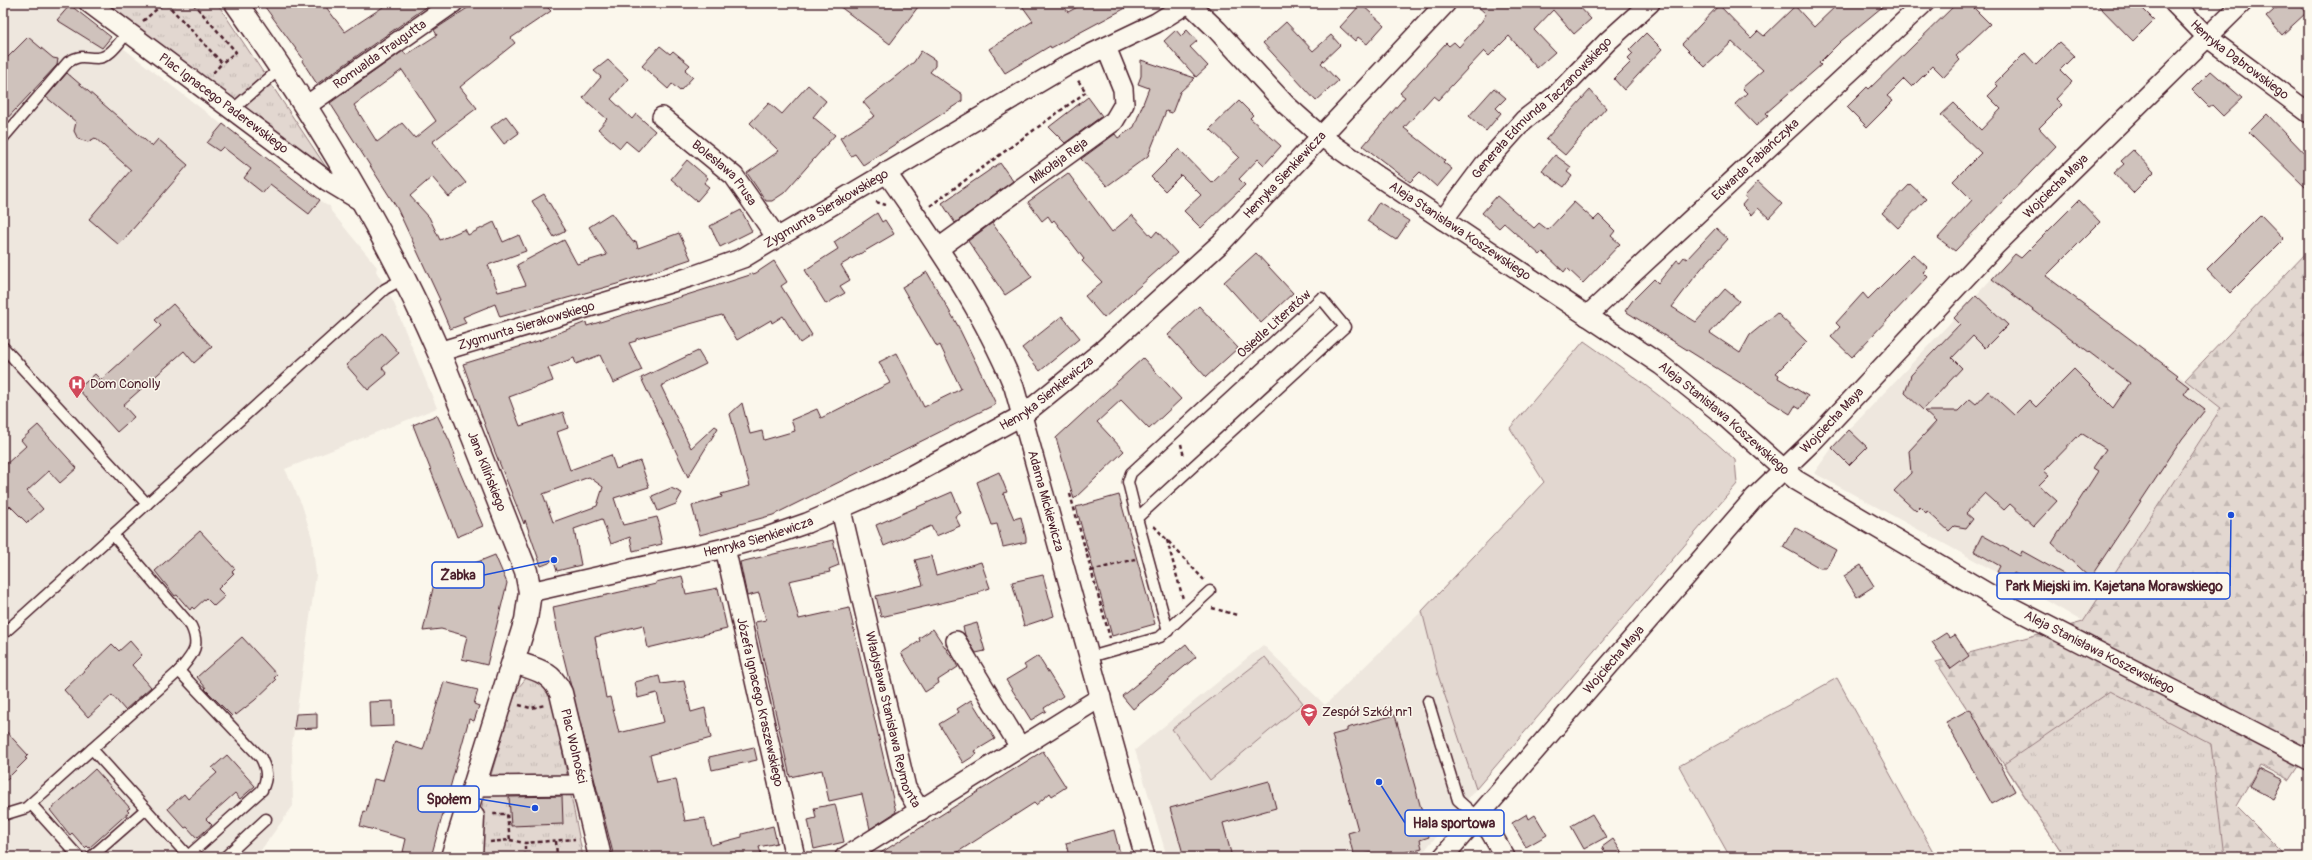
<svg xmlns="http://www.w3.org/2000/svg" width="2312" height="860" font-family="Pangolin,sans-serif">
	<style>
		.built { fill: #eee7de }
		.grass { fill: #e2d7d0; stroke: #967b7e }
		.forest { fill: url(#forest-firs); stroke: #967b7e }
		.park { fill: url(#park-tufts); stroke: #967b7e }
		.building { fill: #cfc2bc; stroke: #4a1f2b; fill-rule: evenodd }
		.lines { fill: none; stroke-linecap: round; stroke-linejoin: round }
		.service-casing { stroke: #4a1f2b; stroke-width: 13 }
		.minor-casing { stroke: #4a1f2b; stroke-width: 22 }
		.tertiary-casing { stroke: #4a1f2b; stroke-width: 25 }
		.path { stroke: #4a1f2b; stroke-width: 2.5; stroke-dasharray: 4 3; stroke-linecap: butt }
		.service { stroke: #fbf7ec; stroke-width: 10 }
		.minor { stroke: #fbf7ec; stroke-width: 19 }
		.tertiary { stroke: #fbf7ec; stroke-width: 22 }
		.labels { text-anchor: middle; dominant-baseline: central; stroke-width: 3; stroke-linejoin: round; paint-order: stroke }
		.street-label { font-size: 13px; fill: #4a1f2b; stroke: #fbf7ec }
		.poi-label { font-size: 13px; fill: #4a1f2b; stroke: #fbf7ec; text-anchor: start }
		.leader { fill: none; stroke: #1d4ed8; stroke-width: 1.5 }
		.callout-dot { fill: #1d4ed8; stroke: #fbf7ec; stroke-width: 1.5 }
		.callout { fill: #fbf7ec; stroke: #1d4ed8; stroke-width: 1.5 }
		.callout-label { font-size: 14px; text-anchor: middle; font-weight: bold; fill: #4a1f2b }
	</style>
	<defs>
		<pattern id="forest-firs" width="22" height="20" patternUnits="userSpaceOnUse"><rect width="22" height="20" fill="#e2d7d0"/><path d="M5 1l3.5 6h-7zM16 11l3.5 6h-7z" fill="#c3b8b3"/></pattern>
		<pattern id="park-tufts" width="24" height="20" patternUnits="userSpaceOnUse"><rect width="24" height="20" fill="#e2d7d0"/><path d="M3 7l-1-3M5 7V3M7 7l1-3M15 17l-1-3M17 17v-4M19 17l1-3" fill="none" stroke="#c3b8b3"/></pattern>
	</defs>
	<rect width="100%" height="100%" fill="#fbf7ec"/>
	<filter id="ink" filterUnits="userSpaceOnUse"><feTurbulence type="fractalNoise" baseFrequency=".025" numOctaves="2"/><feDisplacementMap in="SourceGraphic" scale="8" xChannelSelector="R" yChannelSelector="G"/><feConvolveMatrix kernelMatrix="1 2 1 2 8 2 1 2 1" color-interpolation-filters="sRGB"/></filter>
	<g filter="url(#ink)">
		<g class="built">
			<polygon points="3,3 65,3 326,205 330,206 331,211 377,267 376,271 393,301 437,408 285,469 302,505 312,538 316,575 292,744 293,806 256,857 3,857"/>
			<polygon points="2015,254 2221,407 2083,622 2011,580 1814,473 1832,448"/>
			<polygon points="1422,611 1438,675 1476,789 1419,857 1167,857 1135,750 1263,645 1325,705"/>
		</g>
		<g class="grass">
			<path d="M1584,341c53,37 104,75 151,119l2,24 -261,305 -38,-114 -16,-64 122,-129 -34,-54z"/>
			<polygon points="1265,657 1303,703 1210,780 1172,729"/>
			<polygon points="1837,678 1936,857 1730,857 1679,766"/>
		</g>
		<polygon class="forest" points="2309,250 2309,751 2290,780 2260,765 2236,806 2287,857 2065,857 1936,662 2083,622 2221,408 2185,380"/>
		<g class="park">
			<polygon points="102,3 217,3 330,173"/>
			<polygon points="527,677 536,677 550,688 583,857 478,857 480,813 512,703 518,688"/>
			<polygon points="2110,691 2211,744 2224,857 2065,857 2004,764"/>
		</g>
		<g class="building">
			<polygon points="262,3 323,3 345,32 389,3 432,3 317,84 302,61 304,60"/>
			<path d="M475,3h68l8,8 -40,27 4,5 -55,44 17,21 -45,34 34,41 -17,14 -17,-20 -22,19 19,21 11,23 25,-11 3,6 26,-13 9,20 16,-7 7,16 -38,14 10,27 28,-7 -9,-20 47,-25 13,24 30,-9 -18,-28 22,-14 22,29 3,-1 2,7 41,-15 12,26 -74,25 -117,33 -5,-13 -32,13 3,6 -16,6 -12,-28 2,-1 -43,-92 -67,-105 73,-52 3,4 31,-20 -3,-5zM402,70l34,51 -21,17 -13,-15 -25,19 -23,-37z"/>
			<polygon points="835,3 921,3 890,44"/>
			<polygon points="1020,3 1062,3 1068,12 1085,3 1135,3 1051,48 1050,46 1005,73 989,49 1033,21"/>
			<polygon points="1474,3 1576,3 1591,19 1574,34 1553,10 1534,30 1555,52 1537,68 1509,36 1489,56 1484,51 1438,100 1433,96 1404,128 1445,160 1443,162 1452,169 1437,187 1420,172 1410,182 1363,146 1405,97 1400,93 1446,43 1449,46 1454,42 1459,47 1482,21 1486,14"/>
			<polygon points="1839,3 1887,3 1841,41 1819,63 1821,65 1766,113 1768,115 1756,126 1735,104 1747,93 1742,88 1763,70 1732,42 1705,67 1682,44 1719,5 1751,38 1758,31 1764,36 1795,6 1814,27"/>
			<polygon points="1957,3 1969,3 1990,24 1956,56 1960,60 1944,77 1933,66 1912,87 1904,79 1887,96 1893,101 1867,127 1847,107 1867,87 1869,89"/>
			<polygon points="2096,3 2137,3 2154,20 2133,41"/>
			<polygon points="2282,3 2297,3 2306,13 2282,35 2266,17"/>
			<polygon points="1361,4 1384,25 1367,44 1358,37 1355,41 1340,27"/>
			<polygon points="70,5 111,37 102,48 57,20"/>
			<polygon points="1286,22 1313,51 1331,35 1340,45 1321,63 1338,81 1316,101 1263,43"/>
			<polygon points="1176,30 1181,36 1187,30 1197,41 1190,47 1208,66 1196,77 1164,41"/>
			<polygon points="1646,33 1662,49 1624,90 1614,79 1631,62 1628,59 1633,54 1629,50"/>
			<polygon points="28,37 53,58 58,59 57,65 3,123 3,62"/>
			<polygon points="2059,42 2074,56 2060,70 2072,82 2056,99 2062,105 2039,128 2056,146 1955,251 1938,238 1972,200 1953,181 1981,153 1941,115 1954,103 1981,130 2001,109 1988,96 1998,86 1995,83 2025,53 2036,65"/>
			<polygon points="660,46 670,54 673,51 690,65 685,70 693,77 680,91 672,84 668,89 642,66"/>
			<polygon points="921,51 935,60 935,66 930,72 962,94 962,101 863,165 855,154 851,156 840,138 875,116 863,102 914,62"/>
			<polygon points="608,60 628,79 611,99 632,119 636,114 655,131 638,151 626,141 620,148 598,129 607,119 583,98 601,77 594,71"/>
			<polygon points="1141,60 1195,78 1180,92 1172,113 1166,111 1148,156 1107,186 1081,159 1115,134 1118,138 1134,127 1149,88 1138,84 1141,76"/>
			<polygon points="2211,71 2242,98 2223,116 2212,105 2209,107 2192,90"/>
			<polygon points="67,73 152,146 158,139 188,165 119,245 89,219 131,170 95,138 88,142 78,139 74,131 76,122 46,97"/>
			<polygon points="808,85 826,101 813,117 835,135 784,193 772,201 766,201 747,173 779,151 750,123 769,103 782,114"/>
			<polygon points="1494,88 1506,98 1496,108 1501,113 1486,131 1469,116"/>
			<polygon points="1590,90 1606,108 1565,155 1546,139"/>
			<polygon points="1088,97 1102,116 1065,143 1049,127"/>
			<polygon points="1239,101 1253,115 1250,118 1281,146 1264,165 1258,159 1239,179 1245,185 1201,228 1184,211 1201,195 1181,175 1165,191 1151,177 1179,149 1212,183 1239,157 1210,129"/>
			<polygon points="2267,114 2309,158 2309,191 2249,132"/>
			<polygon points="506,116 519,133 504,144 491,127"/>
			<polygon points="223,124 320,200 309,214 270,184 263,193 244,178 251,169 223,147 219,151 207,143"/>
			<polygon points="2133,150 2154,172 2133,193 2114,173 2124,164 2121,161"/>
			<polygon points="1555,155 1571,167 1567,172 1572,176 1564,187 1542,171"/>
			<polygon points="687,160 708,178 704,183 709,187 697,201 671,179"/>
			<polygon points="1000,163 1013,181 955,223 942,203"/>
			<polygon points="1068,173 1112,232 1132,215 1152,237 1157,231 1177,253 1104,318 1085,296 1102,282 1082,261 1084,259 1054,220 1052,222 1048,216 1042,221 1028,202"/>
			<polygon points="1758,182 1782,204 1769,218 1758,208 1752,215 1742,205 1747,199 1745,196"/>
			<polygon points="1910,184 1926,199 1898,228 1882,213"/>
			<polygon points="544,194 566,231 554,237 532,201"/>
			<polygon points="1497,196 1534,228 1539,223 1548,230 1574,202 1594,220 1599,215 1615,231 1611,236 1620,244 1583,283 1567,268 1564,272 1543,252 1540,255 1504,223 1499,228 1482,213"/>
			<polygon points="2079,200 2100,222 2046,276 2178,375 2176,377 2189,387 2184,394 2205,410 2182,439 2090,578 2052,543 2098,471 2093,468 2106,449 2081,433 2044,471 2049,475 2039,485 2057,501 2034,526 2010,504 2004,510 1985,493 1966,513 1973,519 1966,528 1954,526 1949,531 1927,511 1926,513 1920,507 1916,511 1894,491 1911,473 1909,451 1936,422 1924,411 1958,411 1970,399 1976,404 1988,391 2014,415 2029,400 2036,407 2074,369 2113,408 2130,383 1992,279 2015,254 2021,258"/>
			<polygon points="1379,202 1409,221 1396,240 1367,221"/>
			<polygon points="741,210 752,231 720,247 710,226"/>
			<polygon points="877,213 882,222 885,220 894,234 841,265 850,280 840,286 845,293 826,304 805,270 838,249 834,242"/>
			<polygon points="2261,215 2284,239 2230,293 2207,269"/>
			<polygon points="992,223 1032,277 1005,295 968,241"/>
			<polygon points="1716,228 1728,239 1700,270 1672,307 1696,322 1725,289 1739,301 1710,333 1740,353 1750,335 1777,313 1807,342 1776,373 1779,375 1778,378 1808,396 1800,409 1795,406 1790,414 1625,311 1633,300 1654,279 1658,283 1677,260 1680,262 1684,257 1687,259"/>
			<polygon points="1256,253 1293,293 1261,323 1224,282"/>
			<polygon points="1913,254 1928,268 1923,272 1928,277 1852,357 1831,337 1840,327 1836,323 1863,293 1868,299"/>
			<path d="M774,261l13,21 -6,4 31,49 -12,8 -17,-27 -11,7 -1,-3 -34,20 -15,-25 -86,24v2l-7,2 13,27 -29,13 -13,-28 -24,9 -2,-6 -26,10 5,13 -44,16 11,29 43,-14 5,16 -11,4 13,38 41,-15 5,14 24,-8 9,26 -35,11 9,27 34,-8 3,9h-2l4,18 -29,7 -3,-14 -19,7 -9,-25 -28,10 7,36 -24,6 -4,-12 -4,4 -8,3 -16,-46 -1,4 -31,-77 -30,-83 75,-23 48,-19 1,4 135,-42 34,-11zM589,477l14,10 -6,19 -44,16 -10,-28z"/>
			<polygon points="927,272 958,326 996,404 773,515 700,535 692,506 722,497 721,494 750,486 730,414 742,403 750,434 762,431 764,440 795,431 791,420 817,409 821,418 890,383 879,362 897,353 924,407 961,389 940,345 937,347 902,287"/>
			<polygon points="1976,295 2008,325 1985,348 1973,336 1952,358 1962,368 1923,410 1905,393 1911,375 1960,324 1954,318"/>
			<polygon points="173,304 212,347 194,363 184,351 123,405 134,417 117,432 78,389 95,374 101,380 161,326 155,320"/>
			<polygon points="1199,306 1238,348 1206,377 1168,335"/>
			<polygon points="1062,316 1080,338 1040,371 1022,348"/>
			<polygon points="382,333 399,353 382,368 387,374 368,390 346,365"/>
			<polygon points="698,351 706,364 661,386 691,448 715,426 718,428 688,477 641,378"/>
			<polygon points="1143,358 1181,399 1149,429 1121,400 1097,422 1124,451 1074,499 1056,438"/>
			<polygon points="437,415 450,442 455,455 453,456 483,526 457,537 413,425"/>
			<polygon points="38,425 77,468 60,483 49,471 27,491 43,509 27,523 10,506 3,512 3,467 26,446 21,440"/>
			<polygon points="1849,430 1867,447 1849,465 1832,448"/>
			<polygon points="999,472 1007,492 1003,493 1014,519 1021,517 1026,538 1026,542 1003,547 997,524 992,525 977,482"/>
			<polygon points="671,488 682,493 676,504 658,511 652,496"/>
			<polygon points="952,492 961,513 955,516 960,526 936,536 931,526 884,546 876,525"/>
			<polygon points="1119,495 1155,624 1112,636 1076,507"/>
			<polygon points="1795,527 1836,550 1826,568 1820,568 1783,547"/>
			<polygon points="200,531 235,569 232,572 234,573 218,589 225,596 214,606 206,598 194,609 192,607 190,610 177,595 175,596 155,571"/>
			<polygon points="1982,535 2020,556 2022,551 2085,586 2077,598 2048,579 2042,589 2014,573 2011,580 1997,572 2000,566 1974,551"/>
			<polygon points="833,540 839,565 829,569 830,572 789,581 799,619 849,608 896,812 870,829 862,794 829,801 822,770 790,777 755,622 766,620 759,593 747,596 740,562"/>
			<polygon points="495,555 507,583 487,665 462,659 467,636 441,629 423,631 434,584 482,579 475,563"/>
			<polygon points="931,556 936,575 981,562 990,588 978,592 979,594 881,617 876,596 923,585 915,560"/>
			<polygon points="1861,565 1874,586 1857,597 1844,576"/>
			<polygon points="1043,575 1054,616 1024,626 1012,582"/>
			<polygon points="682,576 686,594 718,588 727,629 648,648 643,625 595,637 606,698 610,697 619,733 664,722 657,693 638,698 635,682 659,676 661,684 684,681 691,712 705,708 711,738 650,755 657,783 676,779 685,821 705,818 711,845 742,837 742,834 773,826 777,843 759,847 762,857 614,857 558,635 553,607 656,584 656,582"/>
			<polygon points="977,623 985,651 976,653 965,635 963,627"/>
			<polygon points="933,629 958,667 938,680 939,683 925,692 901,653 920,641 919,638"/>
			<polygon points="1946,633 1950,638 1955,635 1969,656 1951,669 1932,642"/>
			<polygon points="242,637 277,675 274,678 276,680 255,700 236,715 235,713 232,716 205,689 206,688 197,677"/>
			<polygon points="130,641 142,655 132,665 151,687 125,710 112,695 88,717 64,690 112,644 119,651"/>
			<polygon points="1186,644 1196,657 1133,709 1122,696"/>
			<polygon points="1038,656 1063,696 1044,708 1046,711 1031,720 1006,680 1026,668 1024,665"/>
			<polygon points="444,682 478,690 474,704 479,706 474,721 469,719 431,857 424,857 403,852 406,839 360,826 364,811 366,812 374,779 383,781 395,741 423,750"/>
			<polygon points="971,700 995,739 975,751 977,754 963,763 939,724 959,712 957,709"/>
			<polygon points="393,701 394,726 370,727 369,702"/>
			<polygon points="1970,709 2015,791 1992,804 1946,722"/>
			<polygon points="317,713 317,728 294,729 296,714"/>
			<polygon points="1395,715 1429,837 1420,840 1422,848 1388,857 1372,857 1371,853 1354,857 1348,833 1358,830 1332,735 1347,731 1347,728"/>
			<polygon points="3,728 28,755 25,758 27,759 3,783"/>
			<polygon points="754,747 757,760 712,770 709,757"/>
			<polygon points="1043,751 1066,787 1052,796 1050,793 1036,805 1034,803 950,857 874,857"/>
			<polygon points="227,755 255,786 240,799 235,793 206,819 212,825 197,838 187,827 185,828 168,809 169,807 184,794 188,799 217,773 212,768"/>
			<polygon points="2259,768 2283,780 2273,799 2249,786"/>
			<polygon points="95,769 130,808 127,810 129,812 89,848 87,846 85,848 72,833 70,835 50,810"/>
			<polygon points="1269,781 1276,808 1223,823 1232,857 1184,857 1170,808"/>
			<polygon points="562,796 563,824 511,826 509,797"/>
			<polygon points="835,804 844,842 814,849 808,820 816,818 814,808"/>
			<polygon points="1527,814 1529,819 1535,815 1547,835 1526,847 1512,823"/>
			<polygon points="1592,814 1606,837 1584,849 1571,826"/>
			<polygon points="1114,830 1121,857 1069,857 1066,843"/>
			<polygon points="1613,839 1625,857 1608,857 1602,847"/>
		</g>
		<g class="lines">
			<defs>
				<g id="service">
					<polyline points="232,110 281,68"/>
					<path d="M3,138l65,-76c14,-8 14,-4 29,-4 13,0 23,-17 31,-26"/>
					<polyline points="3,347 147,504"/>
					<polyline points="1137,518 1128,482 1131,473 1321,298 1345,327 1137,518 1168,631"/>
					<polyline points="3,634 385,289 403,279"/>
					<polyline points="1090,657 1160,637 1210,591"/>
					<polyline points="1428,701 1458,800 1478,818"/>
					<path d="M92,749l96,107 74,-66c6,-13 5,-20 -1,-32l-82,-87"/>
					<polyline points="31,804 79,857"/>
					<path d="M3,815l23,-7 153,-137c14,-17 22,-24 12,-45l-78,-91"/>
					<polyline points="91,857 146,809"/>
					<polyline points="225,857 266,819"/>
				</g>
				<g id="minor">
					<path id="s1" d="M89,3l237,177 35,21"/>
					<path id="s2" d="M1189,3l28,27 68,74 37,33 57,40 282,188 61,49 74,66 215,127 298,153"/>
					<path id="s3" d="M2174,3l33,34 102,76"/>
					<path id="s4" d="M306,106l147,-103"/>
					<path id="s5" d="M662,117l72,59 43,62"/>
					<path id="s6" d="M886,172c48,69 96,137 128,215l131,470"/>
					<path id="s7" d="M1443,220l41,-55 40,-45 31,-24 52,-54 43,-39"/>
					<path id="s8" d="M939,248l175,-127 10,-17 -1,-15 -17,-42"/>
					<path id="s9" d="M1587,316l337,-313"/>
					<path id="s10" d="M438,352l252,-75 53,-19 327,-194 86,-41 32,-20"/>
					<path id="s11" d="M841,510l65,278 14,23"/>
					<path id="s12" d="M725,548l70,309"/>
					<path id="s13" d="M530,592l195,-44 42,-11 40,-14 85,-37 131,-71 80,-65 119,-108 224,-239"/>
					<polyline points="956,641 1020,747"/>
					<polyline points="474,786 583,785"/>
					<polyline points="1478,818 1490,831 1505,857"/>
					<polyline points="845,857 1101,697"/>
					<path id="s14" d="M1443,857l312,-360 60,-58 180,-193 247,-243"/>
				</g>
				<g id="tertiary">
					<path id="s15" d="M236,3c76,108 150,228 203,350 30,72 58,145 87,218l4,21 -4,28 -74,237"/>
					<path id="s16" d="M514,662c21,7 37,9 47,31l39,164"/>
					<polyline points="471,857 473,817"/>
				</g>
			</defs>
			<use href="#service" class="service-casing"/>
			<use href="#minor" class="minor-casing"/>
			<use href="#tertiary" class="tertiary-casing"/>
			<g class="path">
				<polyline points="166,3 222,63 236,52 193,3"/>
				<polyline points="143,21 164,3"/>
				<polyline points="213,73 222,63"/>
				<polyline points="876,202 886,205"/>
				<polyline points="930,206 1086,92 1077,79"/>
				<polyline points="1181,444 1184,457"/>
				<polyline points="1070,494 1110,638"/>
				<polyline points="1154,526 1204,580"/>
				<polyline points="1167,540 1183,599"/>
				<polyline points="1091,571 1135,559"/>
				<polyline points="1212,608 1237,615"/>
				<polyline points="519,705 531,708 545,705"/>
				<polyline points="510,840 525,843 575,839"/>
				<polyline points="556,841 557,857"/>
				<polyline points="490,842 510,840 507,814 493,814"/>
				<polyline points="525,857 525,843"/>
			</g>
			<use href="#service" class="service"/>
			<use href="#minor" class="minor"/>
			<use href="#tertiary" class="tertiary"/>
		</g>
	</g>
	<defs>
		<symbol id="hospital-pin" viewBox="-11 -11 22 30"><path d="M0 17L-7.5 6A9.5 9.5 0 1 1 7.5 6Z" fill="#d1495b" stroke="#fbf7ec"/><path d="M-5-5h3v3.5h4V-5h3V5h-3V1.5h-4V5h-3Z" fill="#fff"/></symbol>
		<symbol id="school-pin" viewBox="-11 -11 22 30"><path d="M0 17L-7.5 6A9.5 9.5 0 1 1 7.5 6Z" fill="#d1495b" stroke="#fbf7ec"/><path d="M0-5L7-2L0 1L-7-2ZM-4 1L0 2.5L4 1V4Q0 6-4 4Z" fill="#fff"/></symbol>
	</defs>
	<g fill-rule="evenodd">
		<use href="#hospital-pin" x="67" y="374" width="20" height="27"/>
		<use href="#school-pin" x="1299" y="702" width="20" height="27"/>
	</g>
	<g class="labels">
		<g class="street-label">
			<text stroke="none"><textPath href="#s4" startOffset="90">Romualda Traugutta</textPath></text>
			<text stroke="none"><textPath href="#s3" startOffset="87">Henryka Dąbrowskiego</textPath></text>
			<text stroke="none"><textPath href="#s1" startOffset="168">Plac Ignacego Paderewskiego</textPath></text>
			<text stroke="none"><textPath href="#s7" startOffset="150">Generała Edmunda Taczanowskiego</textPath></text>
			<text stroke="none"><textPath href="#s9" startOffset="230">Edwarda Fabiańczyka</textPath></text>
			<text stroke="none"><textPath href="#s8" startOffset="148">Mikołaja Reja</textPath></text>
			<text stroke="none"><textPath href="#s5" startOffset="84">Bolesława Prusa</textPath></text>
			<text stroke="none"><textPath href="#s13" startOffset="883">Henryka Sienkiewicza</textPath></text>
			<text stroke="none"><textPath href="#s14" startOffset="909">Wojciecha Maya</textPath></text>
			<text stroke="none"><textPath href="#s10" startOffset="416">Zygmunta Sierakowskiego</textPath></text>
			<text stroke="none"><textPath href="#s2" startOffset="356">Aleja Stanisława Koszewskiego</textPath></text>
			<text transform="translate(1274 324) rotate(-42)">Osiedle Literatów</text>
			<text stroke="none"><textPath href="#s10" startOffset="92">Zygmunta Sierakowskiego</textPath></text>
			<text stroke="none"><textPath href="#s13" startOffset="559">Henryka Sienkiewicza</textPath></text>
			<text stroke="none"><textPath href="#s2" startOffset="680">Aleja Stanisława Koszewskiego</textPath></text>
			<text stroke="none"><textPath href="#s14" startOffset="585">Wojciecha Maya</textPath></text>
			<text stroke="none"><textPath href="#s15" startOffset="533">Jana Kilińskiego</textPath></text>
			<text stroke="none"><textPath href="#s6" startOffset="369">Adama Mickiewicza</textPath></text>
			<text stroke="none"><textPath href="#s13" startOffset="235">Henryka Sienkiewicza</textPath></text>
			<text stroke="none"><textPath href="#s2" startOffset="1124">Aleja Stanisława Koszewskiego</textPath></text>
			<text stroke="none"><textPath href="#s14" startOffset="261">Wojciecha Maya</textPath></text>
			<text stroke="none"><textPath href="#s12" startOffset="158">Józefa Ignacego Kraszewskiego</textPath></text>
			<text stroke="none"><textPath href="#s11" startOffset="216">Władysława Stanisława Reymonta</textPath></text>
			<text stroke="none"><textPath href="#s16" startOffset="113">Plac Wolności</textPath></text>
		</g>
		<g class="poi-label">
			<text x="90" y="384">Dom Conolly</text>
			<text x="1322" y="712">Zespół Szkół nr1</text>
		</g>
	</g>
	<path class="leader" d="M554 560L484 575M2231 515L2230 586M535 808L479 799M1379 782L1405 823"/>
	<g class="callout-dot">
		<circle cx="554" cy="560" r="4"/>
		<circle cx="2231" cy="515" r="4"/>
		<circle cx="535" cy="808" r="4"/>
		<circle cx="1379" cy="782" r="4"/>
	</g>
	<g class="callout">
		<rect x="432" y="562" width="52" height="26" rx="4"/>
		<rect x="1997" y="573" width="233" height="26" rx="4"/>
		<rect x="418" y="786" width="61" height="26" rx="4"/>
		<rect x="1405" y="810" width="99" height="26" rx="4"/>
	</g>
	<g class="callout-label">
		<text x="458" y="580">Żabka</text>
		<text x="2114" y="591">Park Miejski im. Kajetana Morawskiego</text>
		<text x="449" y="804">Społem</text>
		<text x="1454" y="828">Hala sportowa</text>
	</g>
	<rect width="2312" height="860" fill="none" stroke="#fbf7ec" stroke-width="16"/>
	<rect x="8" y="8" width="2296" height="844" fill="none" stroke="#4a1f2b" stroke-width="1.5" filter="url(#ink)"/>
</svg>
